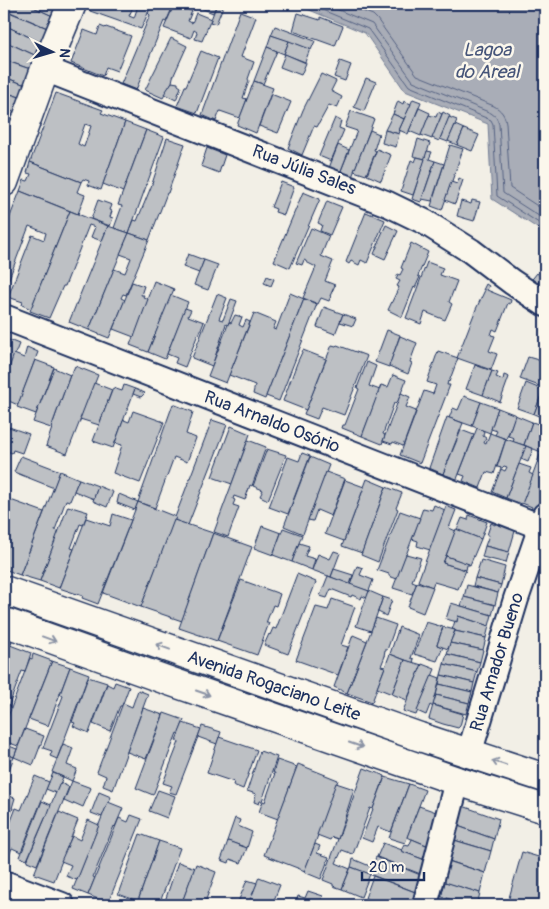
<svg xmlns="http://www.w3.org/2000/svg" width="549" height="909" font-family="Pangolin,sans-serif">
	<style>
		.water { fill: #a9adb7; stroke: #707b93 }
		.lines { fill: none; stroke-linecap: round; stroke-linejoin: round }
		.shore { stroke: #546182; stroke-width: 1 }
		.building { fill: #bdc0c4; stroke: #1b2f5e; fill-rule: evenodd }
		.minor-casing { stroke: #1b2f5e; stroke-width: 28 }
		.tertiary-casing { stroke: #1b2f5e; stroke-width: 31 }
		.primary-casing { stroke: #1b2f5e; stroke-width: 31 }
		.minor { stroke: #fbf7ec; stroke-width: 24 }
		.tertiary { stroke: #fbf7ec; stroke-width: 28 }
		.primary { stroke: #fbf7ec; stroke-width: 28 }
		.oneway { stroke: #8b93a5 }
		.labels { text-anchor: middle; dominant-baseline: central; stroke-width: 5; stroke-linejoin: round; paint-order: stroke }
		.street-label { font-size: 18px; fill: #1b2f5e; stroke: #fbf7ec }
		.water-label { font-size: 19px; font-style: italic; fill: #465579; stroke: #fbf7ec }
	</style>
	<rect width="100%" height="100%" fill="#f2efe6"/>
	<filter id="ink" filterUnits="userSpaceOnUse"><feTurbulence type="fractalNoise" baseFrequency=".02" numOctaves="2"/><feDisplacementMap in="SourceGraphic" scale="10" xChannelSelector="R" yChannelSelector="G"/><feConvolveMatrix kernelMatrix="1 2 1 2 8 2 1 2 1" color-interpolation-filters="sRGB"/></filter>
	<g filter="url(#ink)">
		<polygon class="water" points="295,4 545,4 545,233 492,199 488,124 405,91 365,33"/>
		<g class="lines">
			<g class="shore">
				<polyline points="308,4 368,29 409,86 491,120 493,124 497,196 545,227"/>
				<polyline points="324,4 372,24 413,81 491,113 496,117 499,124 503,193 545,220"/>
				<path d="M344,4l29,11 4,4 40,56 77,31c7,4 11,9 12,17l4,65 35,23"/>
			</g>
		</g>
		<g class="building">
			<polygon points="12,4 27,4 57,18 52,30 8,11 9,5 11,5"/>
			<polygon points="27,4 60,4 57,18"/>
			<path d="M92,4h60l-11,25 -51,-18zM133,7l4,2 -3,9 -5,-2z"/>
			<polygon points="152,4 158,4 161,5 162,4 174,4 166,22 164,21 136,90 121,84 150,15 148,13"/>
			<polygon points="191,4 217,4 213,13"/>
			<polygon points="217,4 224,4 216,24 210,22"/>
			<polygon points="174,5 192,11 188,21 192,23 196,13 211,19 202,41 195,39 197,32 194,30 191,38 164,28"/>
			<polygon points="240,11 256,17 241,57 254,62 248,79 249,81 243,98 247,99 240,118 220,111 216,121 202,115"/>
			<polygon points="9,12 52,30 46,45 4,25"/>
			<polygon points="298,13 320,20 320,17 343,26 335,46 293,31"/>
			<polygon points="4,25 46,45 41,58 4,41"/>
			<polygon points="100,26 105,28 106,27 131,36 117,71 106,67 103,76 71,63 84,30 97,35"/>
			<polygon points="275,26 315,41 311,50 271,35"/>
			<polygon points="271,35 289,41 284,54 267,47"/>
			<polygon points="171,38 187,46 173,77 172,82 163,98 145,90"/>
			<polygon points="4,41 41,58 36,71 4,60"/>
			<polygon points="289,41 310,49 305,62 284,54"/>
			<polygon points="267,47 277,51 263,84 254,81"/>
			<polygon points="201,51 218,58 197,113 177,106 185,86 186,86"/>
			<polygon points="285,54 306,63 301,75 280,67"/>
			<polygon points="4,60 36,71 31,87 4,77"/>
			<polygon points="340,61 351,65 345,81 334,77"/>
			<polygon points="321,74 336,81 331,91 342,97 337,108 329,105 317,127 314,126 302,155 288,148 303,110"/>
			<polygon points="4,77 31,87 26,99 4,92"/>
			<polygon points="366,78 376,82 364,111 354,107"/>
			<polygon points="254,81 273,88 256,133 237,125"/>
			<polygon points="172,82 178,83 178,85 181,87 176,100 164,94"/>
			<polygon points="4,92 26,99 20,114 4,108"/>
			<path d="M56,93l47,17 -2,3 24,9 -24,68 -13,-5 1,-4 -6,-2 -2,3 -51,-20zM85,124l6,2 -7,21 -6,-3z"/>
			<polygon points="271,94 291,102 278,133 259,126"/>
			<polygon points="413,99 421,102 408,134 399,130"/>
			<polygon points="398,101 403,104 404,101 411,104 404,119 393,114"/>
			<polygon points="4,108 20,114 16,124 4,120"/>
			<polygon points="419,108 430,113 421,136 409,131"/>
			<polygon points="351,111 374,119 352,177 340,173 357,131 345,127"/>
			<polygon points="438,112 442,114 432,139 421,135 429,115 436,117"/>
			<polygon points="443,112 450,116 439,141 432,138"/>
			<polygon points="393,114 404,119 399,130 400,131 399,134 385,130"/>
			<polygon points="449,117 457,120 448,142 440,139"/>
			<polygon points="335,118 341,121 339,128 344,130 331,161 319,156"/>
			<polygon points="4,120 15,123 12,134 4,131"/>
			<polygon points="125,122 146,130 123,192 103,184"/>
			<polygon points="455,125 464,129 457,145 448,141"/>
			<polygon points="464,129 479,135 472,151 457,145"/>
			<polygon points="146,130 164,137 129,233 114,228 122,206 118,205"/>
			<polygon points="370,130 379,134 374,150 376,151 366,175 354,171"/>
			<polygon points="385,130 399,134 396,147 382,143"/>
			<polygon points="167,138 185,144 168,193 167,193 149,240 129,233 134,220 137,221 151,187"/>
			<polygon points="418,139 430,143 425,159 413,156"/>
			<polygon points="338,145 349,150 340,173 329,168"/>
			<polygon points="450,145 463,149 442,210 431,206"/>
			<polygon points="207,148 225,155 219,173 201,166"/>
			<polygon points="377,149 391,155 381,181 367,175"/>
			<polygon points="427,151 432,152 429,159 435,161 421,202 412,199"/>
			<polygon points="417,157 425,159 413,195 401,191 411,160 415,162"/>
			<polygon points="435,161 444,164 432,201 422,199"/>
			<polygon points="30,162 81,182 77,192 85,195 78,214 20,191 24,180 28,181 31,174 27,173"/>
			<polygon points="459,178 463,180 455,204 445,200 451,182 457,184"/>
			<polygon points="281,182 294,187 284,215 275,212 276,209 271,207"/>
			<polygon points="20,191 70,211 31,309 22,305 23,302 8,297 32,235 44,240 46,233 29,226 4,292 4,232"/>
			<polygon points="303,192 320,199 290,268 274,261"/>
			<polygon points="98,200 112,205 110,210 112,211 110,217 113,218 110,226 91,219"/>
			<polygon points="472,200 480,202 474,221 457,216 461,201 471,204"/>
			<polygon points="327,201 342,207 330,235 320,231 322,225 318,223"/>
			<polygon points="70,211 108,226 102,241 91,237 95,227 89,225 65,286 63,286 49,318 30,311"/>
			<polygon points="366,212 385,220 367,263 361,260 359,265 351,261 349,264 346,262"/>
			<polygon points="386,225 398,231 385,259 374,254 379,242 378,242"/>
			<polygon points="108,226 129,233 89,330 69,322"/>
			<polygon points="311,228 329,236 321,256 333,261 325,281 335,285 330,296 331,296 329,301 321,298 318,304 303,298 316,267 306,262 306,261 304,260 302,265 296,263"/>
			<polygon points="129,233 149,240 126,295 123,294 121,298 125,300 109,338 89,330 114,269 125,273 131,258 120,254"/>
			<polygon points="411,243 428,252 418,276 420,277 415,288 414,287 402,317 388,310 399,287 397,286 400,281 396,279 398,274 400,275 403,269 401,268"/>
			<polygon points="188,254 204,260 199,273 183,267"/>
			<polygon points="204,260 218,265 208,290 194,285"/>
			<polygon points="427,262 443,268 440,275 457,281 449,302 452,304 445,320 425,312 421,324 406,318"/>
			<polygon points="537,273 542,278 534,288 529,283"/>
			<polygon points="267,276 274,279 271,286 264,283"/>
			<polygon points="543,277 545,279 545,288 541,293 534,288"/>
			<polygon points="154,281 174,289 148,352 130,345"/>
			<polygon points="132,282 144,286 141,295 144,295 143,297 148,299 134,337 113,329"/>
			<polygon points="486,284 489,286 487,290 511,300 510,304 508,303 497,331 493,329 491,335 495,336 489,351 497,354 491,370 457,358 476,309 485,290 483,290"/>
			<polygon points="290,293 304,299 265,399 253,394 255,385 229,375 254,313 276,322 273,329 276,330"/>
			<polygon points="217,294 227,298 219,319 223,320 231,299 237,301 228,325 226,324 212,366 192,358"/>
			<polygon points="171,295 188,302 165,359 148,352"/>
			<polygon points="304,299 317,304 279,401 266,396"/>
			<polygon points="324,307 343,314 335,334 317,327"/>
			<polygon points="185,308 191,310 188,316 204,322 199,335 198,334 185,367 175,363 177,358 167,354"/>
			<polygon points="343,314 356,319 353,326 340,322"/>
			<polygon points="235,315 242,317 239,325 243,327 246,320 250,322 226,383 208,376 229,322 231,323"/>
			<polygon points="387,330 400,335 389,367 375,362"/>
			<polygon points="400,336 417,343 410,362 412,363 408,374 389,366"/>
			<polygon points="4,338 19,344 4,382"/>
			<polygon points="332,345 336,346 337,345 367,356 344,415 322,407 317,419 304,414"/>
			<polygon points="27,347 38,352 18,405 4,399 4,382 14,354 24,358"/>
			<polygon points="303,350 326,359 306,410 283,401 297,363"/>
			<polygon points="438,351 458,358 449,382 448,381 447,385 450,385 420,463 400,455 424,391 433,394 436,385 427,382"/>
			<polygon points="528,357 545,362 544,367 545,367 545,388 520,379"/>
			<polygon points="35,360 54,367 36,414 17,407"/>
			<polygon points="367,362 376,366 369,386 380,390 362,436 342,428 343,425 345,425 359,389 357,388"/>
			<polygon points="475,365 492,371 483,395 466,389"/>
			<polygon points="75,366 98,375 67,454 46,446 52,428 51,428 70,375 71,375"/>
			<polygon points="54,368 70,375 51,428 33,422"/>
			<polygon points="492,371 498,373 496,377 503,380 504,375 509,377 500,402 483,395"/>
			<polygon points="393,375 406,380 397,404 394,403 383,434 385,435 382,444 362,436 381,385 388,387"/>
			<polygon points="94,383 112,390 99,425 80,419"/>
			<polygon points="526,383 543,390 534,414 517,408"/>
			<polygon points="124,385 135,389 113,448 93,441 113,388 122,391"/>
			<polygon points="135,389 145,393 141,397 133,394"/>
			<polygon points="543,390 545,391 545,419 534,414"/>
			<polygon points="401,393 410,397 406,407 416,411 403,446 393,442 392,444 383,441"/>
			<polygon points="464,396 481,402 472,426 449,418 453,408 458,410"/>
			<polygon points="481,402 498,408 490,433 472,426"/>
			<polygon points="173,404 193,412 186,434 196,438 187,462 174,457 155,508 138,502"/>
			<polygon points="498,408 516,415 506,439 495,435 497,431 491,429"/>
			<polygon points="133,411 164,422 140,483 113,473 122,445 115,443 123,421 124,420 129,422"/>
			<polygon points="515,415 532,422 524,445 513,442 514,438 508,436"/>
			<polygon points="447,417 463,423 443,474 429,468"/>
			<polygon points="212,420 227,425 188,525 174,520"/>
			<polygon points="532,422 545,426 545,439 541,452 524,445"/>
			<polygon points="231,426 250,434 232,484 212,477"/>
			<polygon points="9,427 29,434 22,453 13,450 12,453 4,450 4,441"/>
			<polygon points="477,428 484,431 483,436 486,438 484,443 486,444 490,433 506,439 494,474 486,472 480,488 463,481 465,476 459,474"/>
			<polygon points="461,430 474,435 457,479 443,474"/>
			<polygon points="506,439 526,446 506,498 492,492 501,469 505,471 507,467 504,466 502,468 497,467"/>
			<polygon points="248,440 266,447 252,486 250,485 245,500 234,496 233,499 235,500 233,505 239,507 228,537 214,532"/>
			<polygon points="526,446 533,449 528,462 521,459"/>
			<polygon points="267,449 286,455 268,500 260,496 263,490 253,486"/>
			<polygon points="541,452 545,454 545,494 537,512 531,510 532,507 522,503"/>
			<polygon points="302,453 310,456 288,514 269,507 288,457 299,461"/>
			<polygon points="21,456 60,471 54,488 14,472"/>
			<polygon points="310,457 329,465 303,534 284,526"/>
			<polygon points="519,464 531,468 529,473 533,475 522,504 506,498"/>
			<polygon points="60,471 79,479 70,501 66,500 55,530 59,531 40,581 20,575"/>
			<polygon points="326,472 345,479 331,516 317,510 313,521 308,520"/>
			<polygon points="79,479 98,486 94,499 74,491"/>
			<polygon points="367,479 386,487 362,553 342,546"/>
			<polygon points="345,480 364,487 344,541 325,534"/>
			<polygon points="98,486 113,492 107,507 93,501"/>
			<polygon points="386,487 402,493 396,508 398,509 378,562 361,555"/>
			<polygon points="119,494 138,502 135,510 117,503"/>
			<polygon points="5,498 44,512 20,575 4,569 4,503"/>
			<polygon points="138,502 176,517 141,607 103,593"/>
			<polygon points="434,505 445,510 430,550 417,546 418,541 412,539 423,508 432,510"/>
			<polygon points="68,506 88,512 83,525 80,524 71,548 74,549 59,588 40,581"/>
			<polygon points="446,506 456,510 449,528 456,531 443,563 466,570 458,589 434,582 432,587 418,581"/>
			<polygon points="400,511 420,518 397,579 389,576 389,574 377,570"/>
			<polygon points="113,514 131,520 98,604 82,598 83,596 59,588 86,518 110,526"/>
			<polygon points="469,515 487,522 481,539 457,530 462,518 468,520"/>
			<polygon points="174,520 213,533 182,621 141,607"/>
			<polygon points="497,521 506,525 515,531 509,552 485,546 489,535 487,535 491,523 495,525"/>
			<polygon points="262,526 281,533 273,555 254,548"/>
			<polygon points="283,528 302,535 292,562 273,555"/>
			<polygon points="456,529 481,539 470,565 446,556"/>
			<polygon points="213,533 252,547 217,641 179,628"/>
			<polygon points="299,543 309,546 305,556 315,559 312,570 292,562"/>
			<polygon points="485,546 509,552 506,563 482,557"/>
			<polygon points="334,551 340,553 331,577 312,570 318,554 330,559"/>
			<polygon points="406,554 421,558 412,581 417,583 412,594 393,588"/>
			<polygon points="446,556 469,564 469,565 467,565 466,570 443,563"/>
			<polygon points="481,560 505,567 501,585 475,578"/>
			<polygon points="357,566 363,568 360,575 373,580 369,591 350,585"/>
			<polygon points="334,569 353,575 350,585 331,577"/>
			<polygon points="297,574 316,582 288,654 264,645 269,634 270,635 273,628 276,629"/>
			<polygon points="328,576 369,591 367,598 362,596 361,599 352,595 351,597 331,589 327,598 320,596"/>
			<polygon points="475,578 501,585 498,593 473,586"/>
			<polygon points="241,580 280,594 276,606 273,605 266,623 269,623 257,655 217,641"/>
			<polygon points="417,582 433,587 423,613 408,607"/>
			<polygon points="467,585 498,593 495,605 464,597"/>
			<polygon points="369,591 383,597 371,631 356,626"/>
			<polygon points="383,597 392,600 386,616 378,612"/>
			<polygon points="464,597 495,605 492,615 461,606"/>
			<polygon points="332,599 355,607 341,645 348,647 338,675 296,660 316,607 328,610"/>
			<polygon points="451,603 492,615 489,626 458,616 457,622 446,619"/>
			<polygon points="458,616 489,626 486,638 455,631 455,630 452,630 455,621 457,622"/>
			<polygon points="376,618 396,625 387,650 385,650 384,656 385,656 381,666 385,667 372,702 347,693"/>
			<polygon points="426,622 443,627 437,645 443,647 437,661 414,654"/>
			<polygon points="399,627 419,635 411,658 414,659 413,663 390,654"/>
			<polygon points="443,627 455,630 448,649 437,645"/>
			<polygon points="455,631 486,638 483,650 450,643"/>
			<polygon points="353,635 367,641 347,693 334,687"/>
			<polygon points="4,639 12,641 4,664"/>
			<polygon points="450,643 483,650 480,662 447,654"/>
			<polygon points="10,645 31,653 25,672 22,671 6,713 4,712 4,664"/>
			<polygon points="33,654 52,661 18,746 4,741 4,727 30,658 32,659"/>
			<polygon points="390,654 405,660 392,694 377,688"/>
			<polygon points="447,654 480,662 477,672 444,664"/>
			<polygon points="405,660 422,665 407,700 392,694"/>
			<polygon points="52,661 70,667 48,726 29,719"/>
			<polygon points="422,664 435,669 416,715 403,711"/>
			<polygon points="444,664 477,672 474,683 441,675"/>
			<polygon points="70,667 89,674 57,759 50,756 52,751 43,748 63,696 60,694"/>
			<polygon points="432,675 440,678 433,707 430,705 426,715 417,711"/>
			<polygon points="441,675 474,683 472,692 439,684"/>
			<polygon points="88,677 107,683 89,733 73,726 75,723 72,722"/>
			<polygon points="115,682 129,687 122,706 120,706 110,731 93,724 107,684 113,687"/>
			<polygon points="439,684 472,692 469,703 436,695"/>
			<polygon points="138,690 148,694 113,790 103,786 106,776 97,772 123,703 132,707"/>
			<polygon points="436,695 469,703 466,714 433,705"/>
			<polygon points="433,705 463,714 460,726 458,728 443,724 429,719"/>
			<polygon points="143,708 163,715 146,759 127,752"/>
			<polygon points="164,713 184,720 179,734 177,733 153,795 136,788"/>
			<polygon points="183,723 201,729 176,794 169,792 172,786 163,783 179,742 176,740"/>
			<polygon points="202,726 221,732 217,744 198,737"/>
			<polygon points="25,729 44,736 33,765 14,757"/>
			<polygon points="219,737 257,750 243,789 233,785 234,782 207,773"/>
			<polygon points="4,744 17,749 14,757 4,753"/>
			<polygon points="63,744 73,748 67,765 77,769 72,781 52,772"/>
			<polygon points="260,751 277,757 262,801 260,801 259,804 254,802 256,794 247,791"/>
			<polygon points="4,753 14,757 4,782"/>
			<polygon points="277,760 297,767 278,819 259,812 263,801 265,802 275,773 273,773"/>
			<polygon points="298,764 338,780 305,871 264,855"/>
			<polygon points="364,768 385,776 373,809 370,808 353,854 342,850 336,863 350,869 342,889 333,886 333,884 323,880"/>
			<polygon points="53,773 63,777 56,793 46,789"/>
			<polygon points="35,776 49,782 21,852 12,848 6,863 4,862 4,839 16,808 21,810"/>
			<polygon points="385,777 409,784 391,832 378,827 372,842 362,838"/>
			<polygon points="72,781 91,788 83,807 74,803 73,805 64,801"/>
			<polygon points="60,783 69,787 37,865 27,861"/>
			<polygon points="336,783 354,789 338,839 332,837 330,840 317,835"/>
			<polygon points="409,784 425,790 405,843 389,838"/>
			<polygon points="158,790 175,796 167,818 149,811"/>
			<polygon points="99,792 111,797 102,817 91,813"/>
			<polygon points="4,794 15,798 12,808 13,808 4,830"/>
			<polygon points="42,801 51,805 47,816 46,816 27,860 20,857"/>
			<polygon points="108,802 123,808 115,827 114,826 93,877 95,878 88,895 73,889"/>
			<polygon points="460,805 499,819 494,839 455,825"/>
			<polygon points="419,806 439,813 436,849 407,837"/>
			<polygon points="59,812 78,820 54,881 34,874"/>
			<polygon points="131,815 142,819 108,903 88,895 119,818 128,822"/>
			<polygon points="235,818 240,820 238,826 252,832 247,848 227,841"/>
			<polygon points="88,820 99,825 77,880 66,876 71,865 61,861 72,836 80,840"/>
			<polygon points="455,825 494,839 491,851 451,839"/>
			<polygon points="140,834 159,841 138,901 118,894"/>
			<polygon points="412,839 438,850 433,863 401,851 404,845 409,846"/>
			<polygon points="454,840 491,851 485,873 446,860 447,856 450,856"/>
			<polygon points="159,841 180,848 159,905 150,905 138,901"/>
			<polygon points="228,841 247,848 241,863 230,859 229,863 221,860"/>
			<polygon points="383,843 402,850 401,851 433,863 423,875 377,857"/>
			<polygon points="315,844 320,846 317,853 329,857 321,879 304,872"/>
			<polygon points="522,852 545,859 545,905 507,905"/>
			<polygon points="376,857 428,878 423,895 351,867 353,859 372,867"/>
			<polygon points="445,860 485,873 480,893 440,881"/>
			<polygon points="178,862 195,868 181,905 159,905 160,903 164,904"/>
			<polygon points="196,864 216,872 204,905 181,905"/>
			<polygon points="351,867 370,874 361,897 342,889"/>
			<polygon points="373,876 423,895 420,905 383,905 365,898"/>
			<polygon points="259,877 280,885 272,905 248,905"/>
			<polygon points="247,880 257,883 248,905 229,905 230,900 238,902"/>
			<polygon points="445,882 480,893 477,905 469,905 441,897"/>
			<polygon points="308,891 323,896 320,905 295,905 298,896 305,898"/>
			<polygon points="436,895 469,905 434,905"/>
		</g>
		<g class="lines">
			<defs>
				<g id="minor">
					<polyline points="45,69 388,204 425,222 471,251 512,282 545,304"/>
					<polyline points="4,317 541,527"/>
					<polyline points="469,754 516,599 545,515"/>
					<polyline points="4,883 62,905"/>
					<polyline points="425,905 457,781"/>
				</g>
				<polyline id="tertiary" points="4,182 45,69 72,4"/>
				<g id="primary">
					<polyline points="4,590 420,737 545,778"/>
					<polyline points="4,622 169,681 457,781 545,809"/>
				</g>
			</defs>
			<use href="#minor" class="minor-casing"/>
			<use href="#tertiary" class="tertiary-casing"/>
			<use href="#primary" class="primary-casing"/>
			<use href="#minor" class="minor"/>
			<use href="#tertiary" class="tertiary"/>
			<use href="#primary" class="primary"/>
		</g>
		<defs><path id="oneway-shaft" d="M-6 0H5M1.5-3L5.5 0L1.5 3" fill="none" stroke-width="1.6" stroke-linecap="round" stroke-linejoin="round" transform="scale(1.25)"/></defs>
		<g class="oneway">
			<use href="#oneway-shaft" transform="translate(49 639) rotate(20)"/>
			<use href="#oneway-shaft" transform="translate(163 647) rotate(-160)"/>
			<use href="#oneway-shaft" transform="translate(203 693) rotate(19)"/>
			<use href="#oneway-shaft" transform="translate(356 745) rotate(19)"/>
			<use href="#oneway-shaft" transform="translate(499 763) rotate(-162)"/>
		</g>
	</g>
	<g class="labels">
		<g class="street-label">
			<text transform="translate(304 170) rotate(21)">Rua Júlia Sales</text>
			<text transform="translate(272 422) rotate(21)">Rua Arnaldo Osório</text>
			<text transform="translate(497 662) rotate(-73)">Rua Amador Bueno</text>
			<text transform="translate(274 686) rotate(19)">Avenida Rogaciano Leite</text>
		</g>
		<g class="water-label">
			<text x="487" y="50">Lagoa<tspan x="487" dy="22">do Areal</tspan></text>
		</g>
	</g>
	<rect width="549" height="909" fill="none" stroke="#fbf7ec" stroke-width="20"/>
	<rect x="10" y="10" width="529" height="889" fill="none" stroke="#1b2f5e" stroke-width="2" filter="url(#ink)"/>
	<g transform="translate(52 52) rotate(95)" stroke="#fbf7ec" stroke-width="4" paint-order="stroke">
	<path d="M0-4L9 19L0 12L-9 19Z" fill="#1b2f5e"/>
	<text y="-8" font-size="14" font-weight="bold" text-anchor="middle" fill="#1b2f5e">N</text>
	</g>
	<path d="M362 872v8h62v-8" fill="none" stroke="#1b2f5e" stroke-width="2.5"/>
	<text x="369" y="872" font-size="15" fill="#1b2f5e" stroke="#fbf7ec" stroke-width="4" paint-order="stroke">20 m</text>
</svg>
